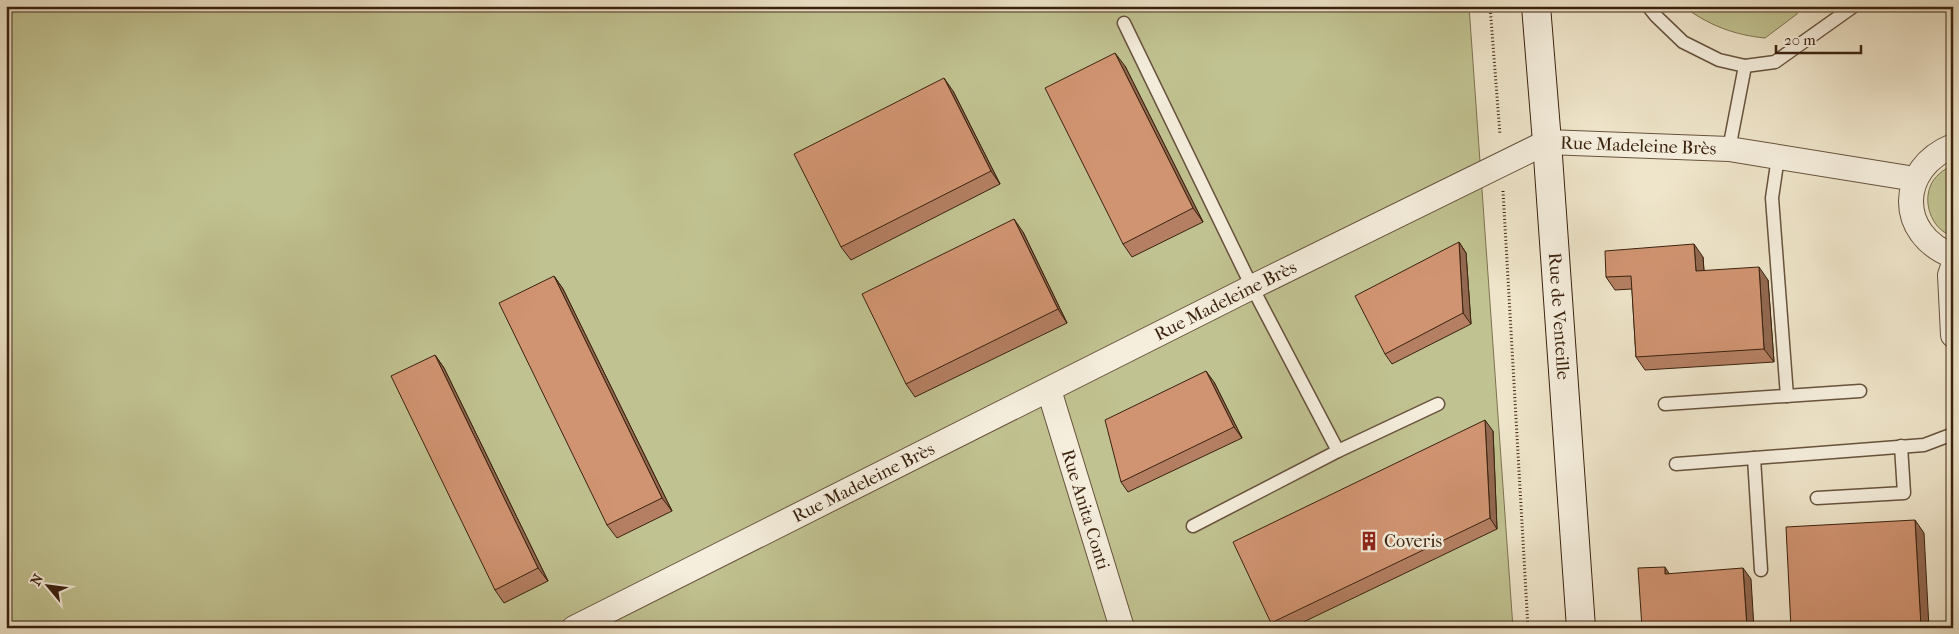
<svg xmlns="http://www.w3.org/2000/svg" width="1959" height="634" font-family="'IM FELL French Canon',serif">
	<style>
		.green { fill: #c1c291; stroke: #7e7250 }
		.lines { fill: none; stroke-linecap: round; stroke-linejoin: round }
		.lane-casing { stroke: #67533d; stroke-width: 15 }
		.street-casing { stroke: #67533d; stroke-width: 26 }
		.secondary-casing { stroke: #3a220e; stroke-width: 30 }
		.path { stroke: #3a220e; stroke-width: 3; stroke-dasharray: 1 2.5; stroke-linecap: butt }
		.lane { stroke: #f5eedd; stroke-width: 12 }
		.street { stroke: #f5eedd; stroke-width: 24 }
		.secondary { stroke: #f5eedd; stroke-width: 28 }
		.wall { fill: #b47f62; stroke: #3a220e }
		.shaded-wall { fill: #926850; stroke: #3a220e }
		.building { fill: #d19472; stroke: #3a220e }
		.labels { text-anchor: middle; dominant-baseline: central; stroke-width: 5; stroke-linejoin: round; paint-order: stroke }
		.street-label { font-size: 18px; fill: #3a220e; stroke: #f5eedd }
		.poi-label { font-size: 18px; fill: #3a220e; stroke: #f5eedd; text-anchor: start }
	</style>
	<rect width="100%" height="100%" fill="#efe5ca"/>
	<filter id="stains"><feTurbulence type="fractalNoise" baseFrequency=".004" numOctaves="4"/><feColorMatrix values="0 0 0 0 .2 0 0 0 0 .09 0 0 0 0 .02 0 0 0 .5 -.17"/></filter>
	<radialGradient id="worn" r=".72"><stop offset=".6" stop-color="#630" stop-opacity="0"/><stop offset="1" stop-color="#630" stop-opacity=".3"/></radialGradient>
	<g class="green">
		<polygon points="6,6 1469,6 1513,628 6,628"/>
		<path d="M1683,6h118l-4,8 -32,24c-31,-3 -57,-13 -82,-32z"/>
		<path d="M1953,165v71c-20,-5 -30,-31 -23,-49 4,-11 13,-17 23,-22z"/>
	</g>
	<g class="lines">
		<defs>
			<g id="lane">
				<polyline points="1648,6 1656,16 1683,42 1719,60 1745,66 1775,62 1854,6"/>
				<polyline points="1124,23 1252,287 1338,451 1193,526"/>
				<polyline points="1729,149 1745,66"/>
				<polyline points="1778,157 1772,198 1787,396"/>
				<polyline points="1665,404 1860,391"/>
				<polyline points="1338,451 1438,404"/>
				<polyline points="1754,458 1761,570"/>
				<polyline points="1676,464 1924,445 1953,434"/>
				<polyline points="1817,498 1904,493 1901,446"/>
			</g>
			<g id="street">
				<path d="M1953,146c-55,22 -57,88 0,110"/>
				<polyline points="1953,266 1950,275 1953,335"/>
				<path id="s1" d="M1049,390l73,238"/>
				<path id="s2" d="M574,628l678,-341 295,-145 182,7 186,30"/>
			</g>
			<g id="secondary">
				<path id="s3" d="M1536,6l11,136 34,486"/>
			</g>
		</defs>
		<use href="#lane" class="lane-casing"/>
		<use href="#street" class="street-casing"/>
		<use href="#secondary" class="secondary-casing"/>
		<g class="path">
			<polyline points="1490,6 1500,135"/>
			<polyline points="1503,191 1528,628"/>
		</g>
		<use href="#lane" class="lane"/>
		<use href="#street" class="street"/>
		<use href="#secondary" class="secondary"/>
	</g>
	<g class="wall">
		<polygon points="1718,6 1738,6 1731,8"/>
		<polygon points="1125,66 1203,222 1132,257 1123,244"/>
		<polygon points="953,91 1000,184 851,260 841,247"/>
		<polygon points="1023,232 1067,323 915,397 906,384"/>
		<polygon points="1459,242 1466,253 1471,324 1392,364 1385,354"/>
		<polygon points="1703,257 1704,271 1768,280 1774,362 1645,370 1636,357 1632,289 1615,290 1606,277"/>
		<polygon points="554,276 563,289 672,511 617,538 607,525"/>
		<polygon points="435,355 444,368 548,581 504,603 495,590"/>
		<polygon points="1214,382 1242,438 1128,492 1121,482"/>
		<polygon points="1493,431 1497,529 1291,628 1275,628 1271,623"/>
	</g>
	<g class="shaded-wall">
		<polygon points="1115,53 1125,66 1203,222 1193,208"/>
		<polygon points="944,78 953,91 1000,184 991,171"/>
		<polygon points="1014,219 1023,232 1067,323 1058,309"/>
		<polygon points="1459,242 1466,253 1471,324 1463,313"/>
		<polygon points="1694,244 1703,257 1705,285 1696,271"/>
		<polygon points="1759,267 1768,280 1774,362 1764,349"/>
		<polygon points="554,276 563,289 672,511 662,498"/>
		<polygon points="435,355 444,368 548,581 538,568"/>
		<polygon points="1206,371 1214,382 1242,438 1234,427"/>
		<polygon points="1485,420 1493,431 1497,529 1490,518"/>
		<polygon points="1915,520 1924,533 1929,628 1921,627"/>
		<polygon points="1665,567 1672,578 1665,574"/>
		<polygon points="1743,568 1751,579 1754,628 1747,628"/>
	</g>
	<g class="building">
		<polygon points="1115,53 1193,208 1123,244 1045,88"/>
		<polygon points="944,78 991,171 841,247 794,154"/>
		<polygon points="1014,219 1058,309 906,384 862,294"/>
		<polygon points="1459,242 1463,313 1385,354 1355,296"/>
		<polygon points="1694,244 1696,271 1759,267 1764,349 1636,357 1631,276 1606,277 1605,251"/>
		<polygon points="554,276 662,498 607,525 499,303"/>
		<polygon points="435,355 538,568 495,590 391,376"/>
		<polygon points="1206,371 1234,427 1121,482 1105,420"/>
		<polygon points="1485,420 1490,518 1271,623 1233,542"/>
		<polygon points="1915,520 1921,627 1791,628 1786,527"/>
		<polygon points="1665,567 1665,574 1743,568 1747,628 1642,628 1638,568"/>
	</g>
	<defs>
		<symbol id="building-bare" viewBox="-9 -9 18 18"><path d="M-4-6H4V6H1V3H-1V6H-4ZM-2.5-4.3h1.7v1.8h-1.7ZM.8-4.3h1.7v1.8H.8ZM-2.5-1h1.7V.8h-1.7ZM.8-1h1.7V.8H.8Z" fill="#8f2418" stroke="#f5eedd" stroke-width="2.5" paint-order="stroke"/></symbol>
	</defs>
	<g fill-rule="evenodd">
		<use href="#building-bare" x="1355" y="527" width="28" height="28"/>
	</g>
	<g class="labels">
		<g class="street-label">
			<text stroke="none"><textPath href="#s2" startOffset="1179">Rue Madeleine Brès</textPath></text>
			<text stroke="none"><textPath href="#s2" startOffset="729">Rue Madeleine Brès</textPath></text>
			<text stroke="none"><textPath href="#s3" startOffset="311">Rue de Venteille</textPath></text>
			<text stroke="none"><textPath href="#s2" startOffset="324">Rue Madeleine Brès</textPath></text>
			<text stroke="none"><textPath href="#s1" startOffset="125">Rue Anita Conti</textPath></text>
		</g>
		<g class="poi-label">
			<text x="1384" y="541">Coveris</text>
		</g>
	</g>
	<rect width="1959" height="634" fill="none" stroke="#efe5ca" stroke-width="25"/>
	<rect x="8" y="8" width="1944" height="619" fill="none" stroke="#3a220e" stroke-width="2.5"/>
	<rect x="12" y="12" width="1934" height="609" fill="none" stroke="#3a220e"/>
	<g transform="translate(48 586) rotate(299)" stroke="#f5eedd" stroke-width="4" paint-order="stroke">
	<path d="M0-4L9 19L0 12L-9 19Z" fill="#3a220e"/>
	<text y="-8" font-size="14" font-weight="bold" text-anchor="middle" fill="#3a220e">N</text>
	</g>
	<path d="M1776 45v8h85v-8" fill="none" stroke="#3a220e" stroke-width="2.5"/>
	<text x="1784" y="45" font-size="15" fill="#3a220e" stroke="#f5eedd" stroke-width="4" paint-order="stroke">20 m</text>
	<rect width="100%" height="100%" filter="url(#stains)"/>
	<rect width="100%" height="100%" fill="url(#worn)"/>
</svg>
